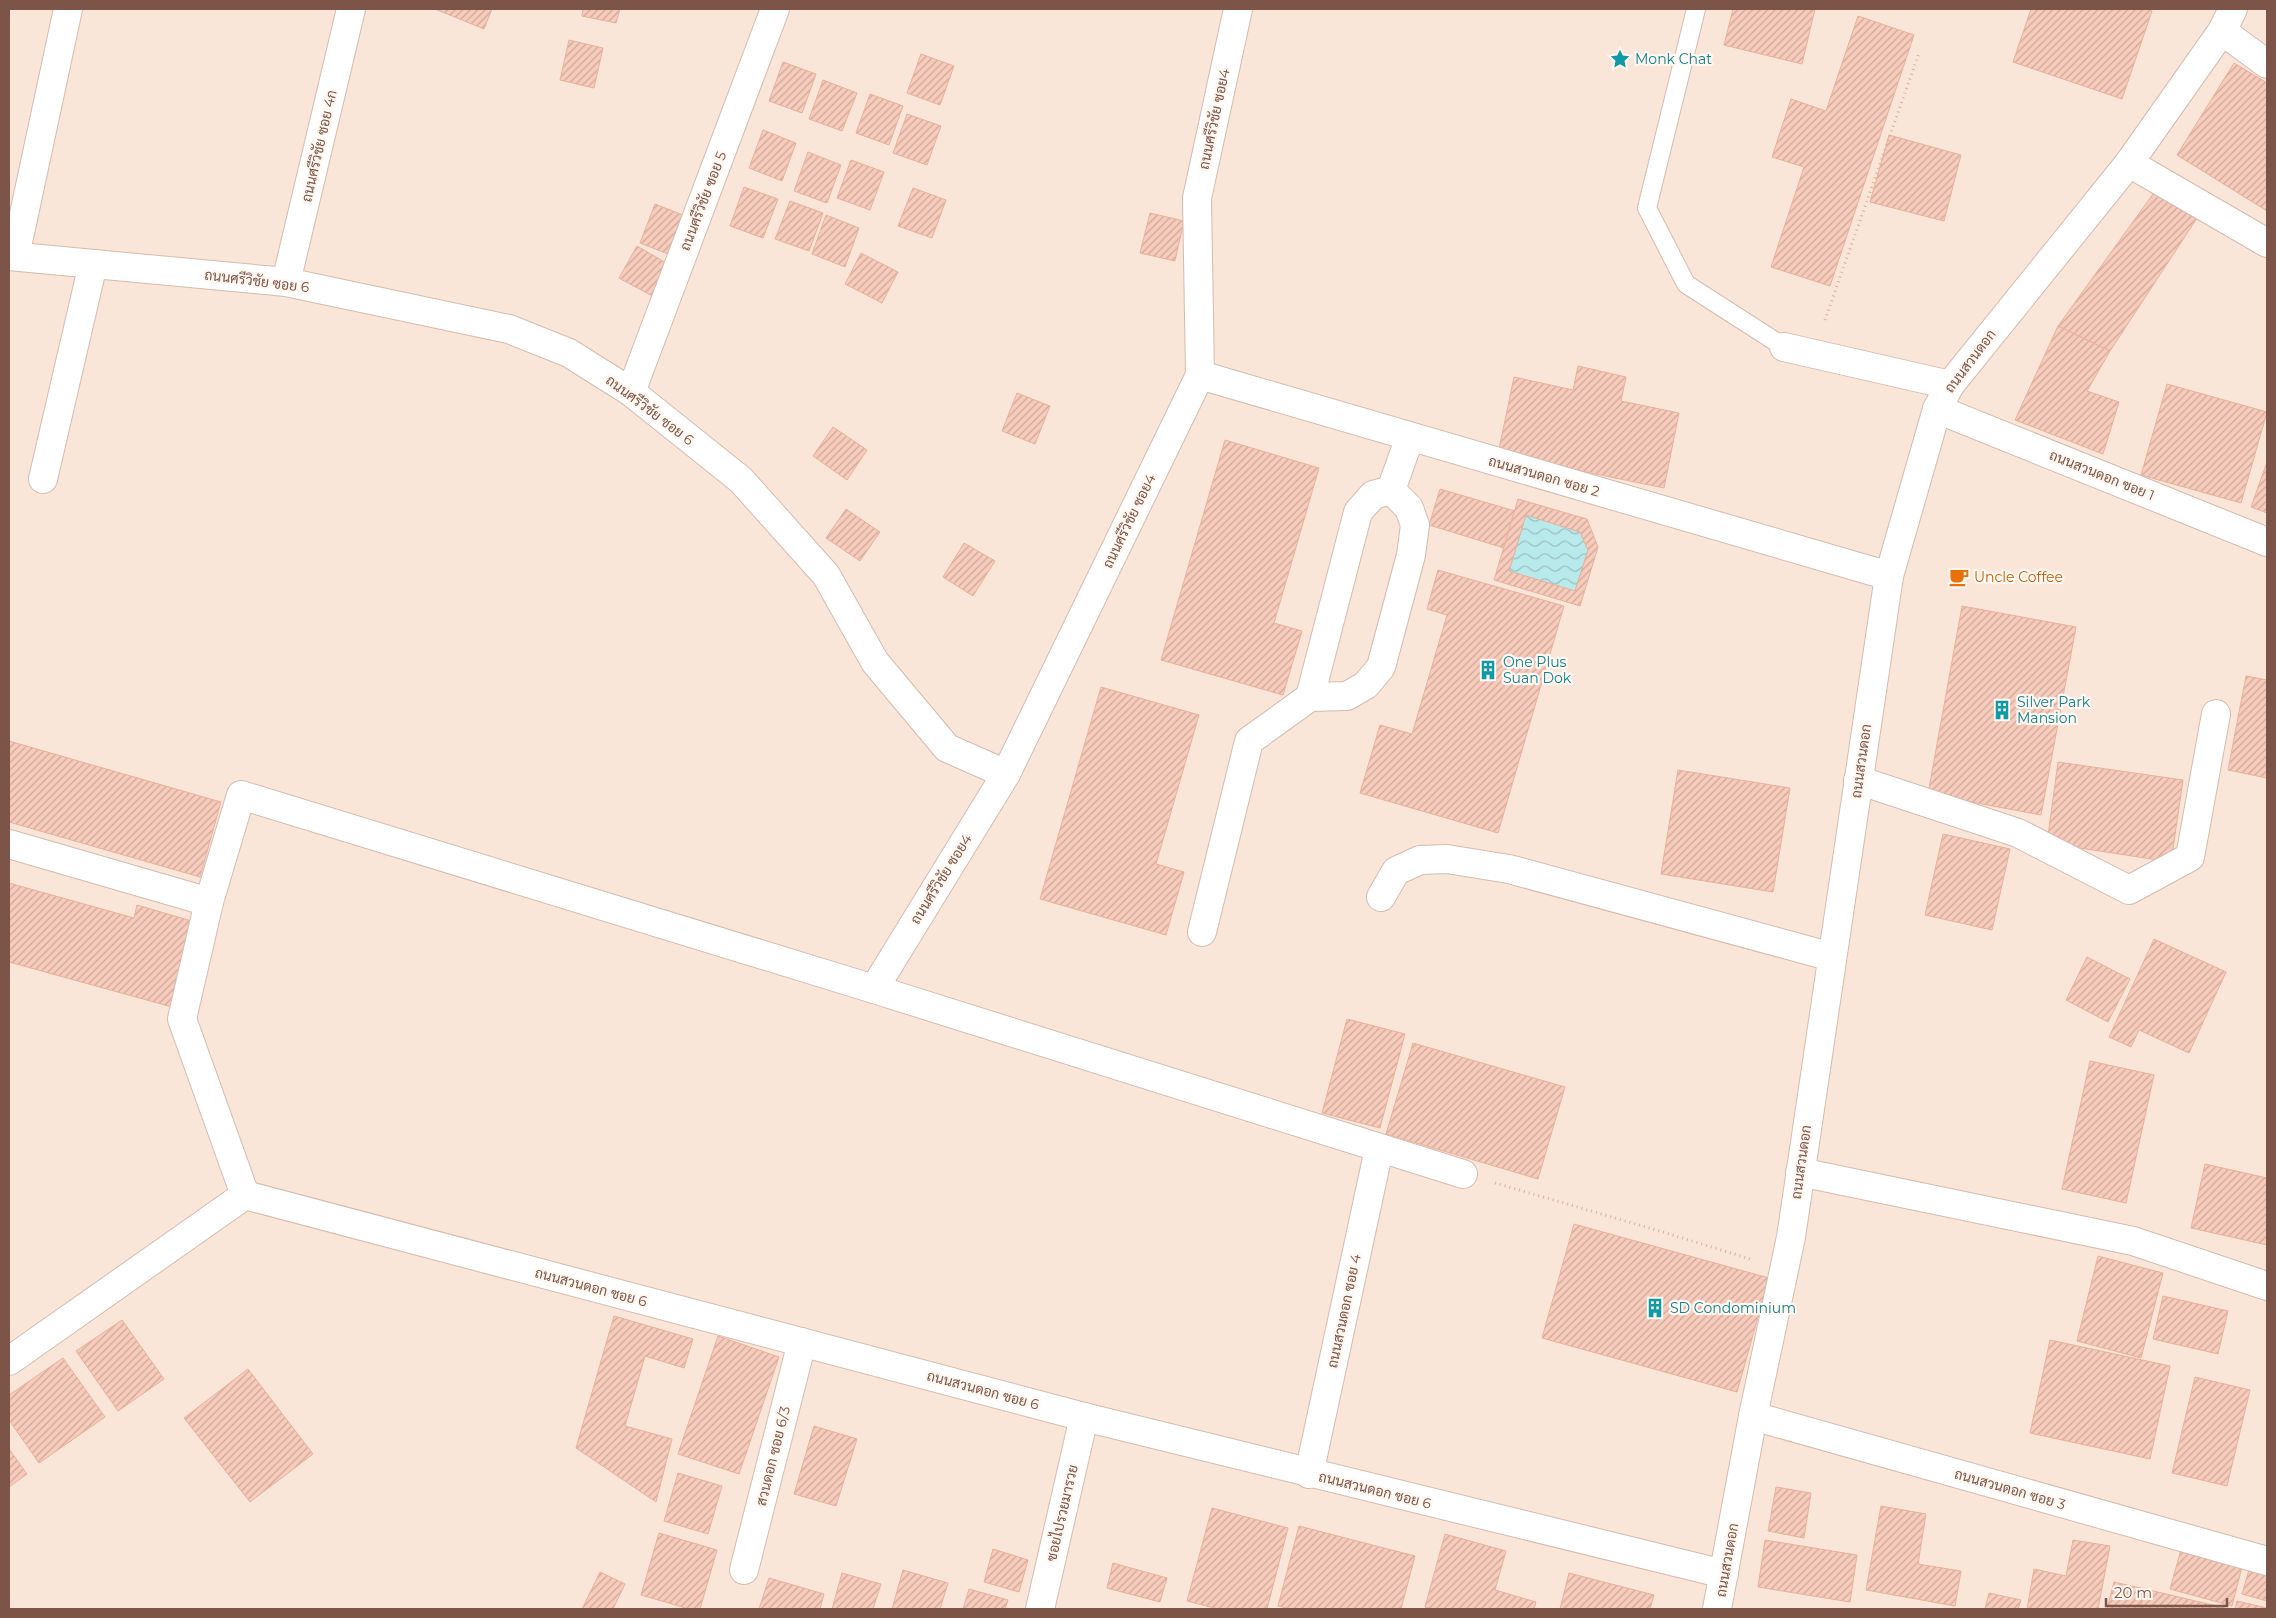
<svg xmlns="http://www.w3.org/2000/svg" width="2276" height="1618" font-family="Montserrat,Sarabun,sans-serif">
	<style>
		.residential { fill: #f9e6d8 }
		.water { fill: url(#water-waves); stroke: #9edcde }
		.building { fill: url(#building-hatch); stroke: #ebb09a; fill-rule: evenodd }
		.lines { fill: none; stroke-linecap: round; stroke-linejoin: round }
		.service-casing { stroke: #d5bbae; stroke-width: 20 }
		.minor-casing { stroke: #d5bbae; stroke-width: 30 }
		.path { stroke: #ddaf9e; stroke-width: 3; stroke-dasharray: 1 4; stroke-linecap: butt }
		.service { stroke: #fff; stroke-width: 18 }
		.minor { stroke: #fff; stroke-width: 28 }
		.labels { text-anchor: middle; dominant-baseline: central; stroke-width: 4.5; stroke-linejoin: round; paint-order: stroke }
		.culture-label { font-size: 14px; fill: #0d838f; stroke: #fff7f0; text-anchor: start }
		.street-label { font-size: 14px; fill: #7c5448; stroke: #fff7f0 }
		.food-label { font-size: 14px; fill: #c56008; stroke: #fff7f0; text-anchor: start }
	</style>
	<defs>
		<pattern id="water-waves" width="16" height="10" patternUnits="userSpaceOnUse" patternTransform="scale(1.25)"><rect width="16" height="10" fill="#b9eaeb"/><path d="M0 5q4-4 8 0t8 0" fill="none" stroke="#9bc0c0"/></pattern>
		<pattern id="building-hatch" width="6" height="6" patternUnits="userSpaceOnUse" patternTransform="scale(1.25)"><rect width="6" height="6" fill="#f7ccbc"/><path d="M-1 1l2-2M0 6l6-6M5 7l2-2" fill="none" stroke="#cda89b"/></pattern>
	</defs>
	<rect width="100%" height="100%" fill="#fef3e7"/>
	<rect class="residential" x="9" y="9" width="2258" height="1600"/>
	<polygon class="water" points="1526,515 1580,532 1588,550 1575,591 1509,571"/>
	<g class="building">
		<polygon points="435,9 492,9 484,29"/>
		<polygon points="583,9 620,9 616,23 582,16"/>
		<polygon points="1733,9 1815,9 1802,64 1724,45"/>
		<polygon points="2031,9 2146,9 2152,11 2122,99 2013,62"/>
		<polygon points="1858,16 1914,35 1830,286 1771,267 1804,167 1772,157 1791,99 1826,111"/>
		<polygon points="569,40 603,48 594,88 560,80"/>
		<polygon points="921,54 954,66 940,105 907,93"/>
		<polygon points="783,62 816,74 802,113 769,101"/>
		<polygon points="2234,63 2267,83 2267,211 2177,155"/>
		<polygon points="823,80 857,93 842,131 809,119"/>
		<polygon points="870,94 903,106 889,145 856,133"/>
		<polygon points="907,114 941,126 927,165 893,153"/>
		<polygon points="763,130 796,143 782,181 749,168"/>
		<polygon points="1889,135 1961,155 1944,221 1870,202"/>
		<polygon points="808,152 841,165 827,203 794,191"/>
		<polygon points="851,160 884,172 870,210 837,198"/>
		<polygon points="744,187 778,199 763,238 730,226"/>
		<polygon points="2158,187 2201,212 2110,351 2058,326"/>
		<polygon points="913,188 946,200 932,238 898,226"/>
		<polygon points="790,201 823,213 809,251 775,239"/>
		<polygon points="655,204 688,217 673,256 640,243"/>
		<polygon points="1150,213 1184,221 1175,261 1140,253"/>
		<polygon points="826,215 859,228 845,267 812,254"/>
		<polygon points="637,246 673,267 656,298 619,278"/>
		<polygon points="861,253 898,272 882,303 845,284"/>
		<polygon points="2058,326 2110,351 2087,391 2119,402 2103,454 2015,420"/>
		<polygon points="1578,366 1626,377 1621,401 1679,413 1664,488 1498,454 1514,377 1573,390"/>
		<polygon points="2167,384 2267,412 2241,503 2141,475"/>
		<polygon points="1017,393 1050,406 1035,444 1002,431"/>
		<polygon points="833,427 867,450 847,480 813,456"/>
		<polygon points="1225,440 1319,468 1274,623 1302,631 1283,695 1161,660"/>
		<polygon points="2267,462 2267,513 2251,507"/>
		<polygon points="1440,489 1515,511 1504,548 1429,525"/>
		<path d="M1518,499l69,20 11,28 -18,59 -86,-26zM1526,515l54,17 8,18 -13,41 -66,-20z"/>
		<polygon points="846,509 880,532 860,561 826,538"/>
		<polygon points="964,543 995,561 973,596 943,577"/>
		<polygon points="1438,570 1564,606 1498,833 1360,793 1380,725 1412,734 1447,615 1427,609"/>
		<polygon points="1962,606 2076,627 2041,815 1928,794"/>
		<polygon points="2246,676 2267,680 2267,778 2228,770"/>
		<polygon points="1101,687 1199,715 1156,864 1184,872 1166,935 1040,899"/>
		<polygon points="9,741 221,802 200,877 9,822"/>
		<polygon points="2058,762 2183,780 2171,862 2047,843"/>
		<polygon points="1678,770 1790,788 1773,892 1661,874"/>
		<polygon points="1943,834 2010,849 1992,930 1925,915"/>
		<polygon points="9,883 134,918 137,905 195,922 172,1007 9,962"/>
		<polygon points="2154,939 2226,972 2189,1053 2139,1030 2131,1047 2109,1037"/>
		<polygon points="2087,957 2130,979 2108,1022 2066,1000"/>
		<polygon points="1347,1019 1405,1034 1380,1128 1322,1113"/>
		<polygon points="1413,1043 1565,1087 1538,1179 1386,1134"/>
		<polygon points="2090,1061 2154,1075 2126,1203 2062,1189"/>
		<polygon points="2205,1164 2267,1178 2267,1245 2191,1228"/>
		<polygon points="1574,1224 1769,1278 1737,1392 1542,1338"/>
		<polygon points="2098,1256 2163,1273 2141,1358 2077,1341"/>
		<polygon points="2163,1296 2228,1311 2218,1354 2153,1339"/>
		<polygon points="614,1316 693,1339 684,1368 645,1356 625,1426 672,1439 656,1502 576,1448"/>
		<polygon points="122,1320 164,1379 118,1411 76,1351"/>
		<polygon points="718,1336 779,1357 739,1474 678,1454"/>
		<polygon points="2050,1340 2170,1366 2150,1459 2030,1433"/>
		<polygon points="63,1358 105,1417 39,1463 9,1420 9,1395"/>
		<polygon points="248,1369 313,1454 250,1502 184,1418"/>
		<polygon points="2195,1377 2250,1390 2227,1486 2172,1473"/>
		<polygon points="814,1426 857,1439 836,1506 794,1494"/>
		<polygon points="9,1449 27,1474 9,1487"/>
		<polygon points="678,1473 722,1486 708,1534 664,1521"/>
		<polygon points="1776,1487 1811,1493 1804,1538 1768,1531"/>
		<polygon points="1881,1506 1926,1514 1918,1564 1961,1571 1955,1606 1866,1590"/>
		<polygon points="1212,1508 1288,1528 1267,1609 1218,1609 1187,1601"/>
		<polygon points="1299,1526 1415,1556 1401,1609 1292,1609 1278,1606"/>
		<polygon points="659,1533 717,1550 700,1609 689,1609 641,1595"/>
		<polygon points="1445,1534 1506,1551 1495,1590 1536,1602 1534,1609 1433,1609 1425,1607"/>
		<polygon points="1765,1540 1857,1555 1850,1602 1758,1587"/>
		<polygon points="2073,1540 2110,1546 2098,1609 2027,1609 2034,1569 2066,1576"/>
		<polygon points="2182,1546 2243,1563 2232,1606 2170,1589"/>
		<polygon points="993,1549 1028,1560 1019,1592 984,1582"/>
		<polygon points="1113,1563 1167,1578 1160,1602 1107,1588"/>
		<polygon points="2251,1563 2267,1568 2267,1601 2242,1594"/>
		<polygon points="903,1570 948,1583 940,1609 892,1609"/>
		<polygon points="600,1572 625,1584 613,1609 582,1609"/>
		<polygon points="842,1573 881,1584 873,1609 832,1609"/>
		<polygon points="1569,1573 1654,1595 1650,1609 1560,1609"/>
		<polygon points="769,1578 824,1594 820,1609 759,1609"/>
		<polygon points="2114,1582 2145,1589 2140,1609 2107,1609"/>
		<polygon points="969,1589 1008,1600 1005,1609 963,1609"/>
		<polygon points="2145,1589 2225,1608 2225,1609 2140,1609"/>
		<polygon points="1989,1593 2021,1600 2018,1609 1985,1609"/>
		<polygon points="2237,1601 2267,1608 2267,1609 2235,1609"/>
	</g>
	<g class="lines">
		<defs>
			<polyline id="service" points="1696,9 1647,208 1686,284 1784,347"/>
			<g id="minor">
				<polyline points="2222,31 2267,64"/>
				<polyline points="2129,163 2267,243"/>
				<polyline points="9,256 286,282 509,329 569,353 631,392 741,480 826,575 875,662 947,748 1006,774"/>
				<polyline points="15,256 68,9"/>
				<polyline points="286,282 351,9"/>
				<polyline points="1784,347 1950,385"/>
				<polyline points="1200,375 1889,576"/>
				<polyline points="631,392 775,9"/>
				<polyline points="1937,409 2267,542"/>
				<polyline points="43,479 93,264"/>
				<polyline points="1391,490 1410,437"/>
				<polyline points="1310,697 1358,512 1373,495 1391,490"/>
				<polyline points="1858,780 2018,833 2129,890 2190,857 2216,714"/>
				<polyline points="9,844 209,902"/>
				<polyline points="1381,897 1396,871 1420,860 1447,859 1509,869 1832,957"/>
				<polyline points="1202,932 1249,741 1310,697 1347,696 1366,685 1381,667 1411,555 1415,525 1409,508 1391,490"/>
				<polyline points="874,989 1006,774 1200,375 1197,198 1238,9"/>
				<polyline points="1800,1172 2133,1241 2267,1286"/>
				<polyline points="245,1195 182,1019 209,902 241,795 874,989 1463,1174"/>
				<polyline points="245,1195 1084,1417 1724,1574"/>
				<polyline points="9,1361 245,1195"/>
				<polyline points="1753,1416 2267,1561"/>
				<polyline points="1309,1474 1379,1149"/>
				<polyline points="744,1570 802,1342"/>
				<polyline points="1040,1609 1084,1417"/>
				<polyline points="1717,1609 1753,1416 1791,1237 1889,576 1937,409 1950,385 2129,163 2222,31 2233,9"/>
			</g>
		</defs>
		<use href="#service" class="service-casing"/>
		<use href="#minor" class="minor-casing"/>
		<g class="path">
			<polyline points="1825,320 1919,53"/>
			<polyline points="1495,1183 1663,1232 1750,1259"/>
		</g>
		<use href="#service" class="service"/>
		<use href="#minor" class="minor"/>
	</g>
	<defs>
		<symbol id="sight-bare" viewBox="-9 -9 18 18"><path d="M0-6L1.8-2.2L6-1.7L2.9 1.2L3.7 5.4L0 3.3L-3.7 5.4L-2.9 1.2L-6-1.7L-1.8-2.2Z" fill="#0f9aa8" stroke="#fff7f0" stroke-width="2.5" paint-order="stroke"/></symbol>
		<symbol id="cafe-bare" viewBox="-9 -9 18 18"><path d="M-5.5-4.5H6V0H3Q3 3.5 0 3.5H-2.5Q-5.5 3.5-5.5 0ZM3-3.2v2h1.7v-2ZM-6 4.5H4V6H-6Z" fill="#e8710a" stroke="#fff7f0" stroke-width="2.5" paint-order="stroke"/></symbol>
		<symbol id="building-bare" viewBox="-9 -9 18 18"><path d="M-4-6H4V6H1V3H-1V6H-4ZM-2.5-4.3h1.7v1.8h-1.7ZM.8-4.3h1.7v1.8H.8ZM-2.5-1h1.7V.8h-1.7ZM.8-1h1.7V.8H.8Z" fill="#0f9aa8" stroke="#fff7f0" stroke-width="2.5" paint-order="stroke"/></symbol>
	</defs>
	<g fill-rule="evenodd">
		<use href="#sight-bare" x="1606" y="45" width="28" height="28"/>
		<use href="#cafe-bare" x="1945" y="563" width="28" height="28"/>
		<use href="#building-bare" x="1474" y="656" width="28" height="28"/>
		<use href="#building-bare" x="1988" y="696" width="28" height="28"/>
		<use href="#building-bare" x="1641" y="1294" width="28" height="28"/>
	</g>
	<g class="labels">
		<g class="culture-label">
			<text x="1635" y="59">Monk Chat</text>
			<text x="1503" y="662">One Plus<tspan x="1503" dy="16">Suan Dok</tspan></text>
			<text x="2017" y="702">Silver Park<tspan x="2017" dy="16">Mansion</tspan></text>
			<text x="1670" y="1308">SD Condominium</text>
		</g>
		<g class="street-label">
			<text transform="translate(1214 119) rotate(-78)">ถนนศรีวิชัย ซอย4</text>
			<text transform="translate(319 146) rotate(-77)">ถนนศรีวิชัย ซอย 4ก</text>
			<text transform="translate(703 201) rotate(-69)">ถนนศรีวิชัย ซอย 5</text>
			<text transform="translate(257 281) rotate(7)">ถนนศรีวิชัย ซอย 6</text>
			<text transform="translate(1970 361) rotate(-53)">ถนนสวนดอก</text>
			<text transform="translate(650 410) rotate(37)">ถนนศรีวิชัย ซอย 6</text>
			<text transform="translate(2102 475) rotate(22)">ถนนสวนดอก ซอย 1</text>
			<text transform="translate(1544 476) rotate(16)">ถนนสวนดอก ซอย 2</text>
			<text transform="translate(1129 521) rotate(-64)">ถนนศรีวิชัย ซอย4</text>
			<text transform="translate(1861 761) rotate(-82)">ถนนสวนดอก</text>
			<text transform="translate(941 879) rotate(-58)">ถนนศรีวิชัย ซอย4</text>
			<text transform="translate(1801 1162) rotate(-82)">ถนนสวนดอก</text>
			<text transform="translate(591 1287) rotate(15)">ถนนสวนดอก ซอย 6</text>
			<text transform="translate(1344 1311) rotate(-78)">ถนนสวนดอก ซอย 4</text>
			<text transform="translate(983 1390) rotate(15)">ถนนสวนดอก ซอย 6</text>
			<text transform="translate(773 1456) rotate(-76)">สวนดอก ซอย 6/3</text>
			<text transform="translate(2010 1489) rotate(16)">ถนนสวนดอก ซอย 3</text>
			<text transform="translate(1375 1490) rotate(14)">ถนนสวนดอก ซอย 6</text>
			<text transform="translate(1062 1513) rotate(-77)">ซอยไปรวยมารวย</text>
			<text transform="translate(1727 1560) rotate(-80)">ถนนสวนดอก</text>
		</g>
		<g class="food-label">
			<text x="1974" y="577">Uncle Coffee</text>
		</g>
	</g>
	<rect width="2276" height="1618" fill="none" stroke="#7c5448" stroke-width="20"/>
	<path d="M2106 1598v8h121v-8" fill="none" stroke="#7c5448" stroke-width="2.5"/>
	<text x="2114" y="1598" font-size="15" fill="#7c5448" stroke="#fff7f0" stroke-width="4" paint-order="stroke">20 m</text>
</svg>
